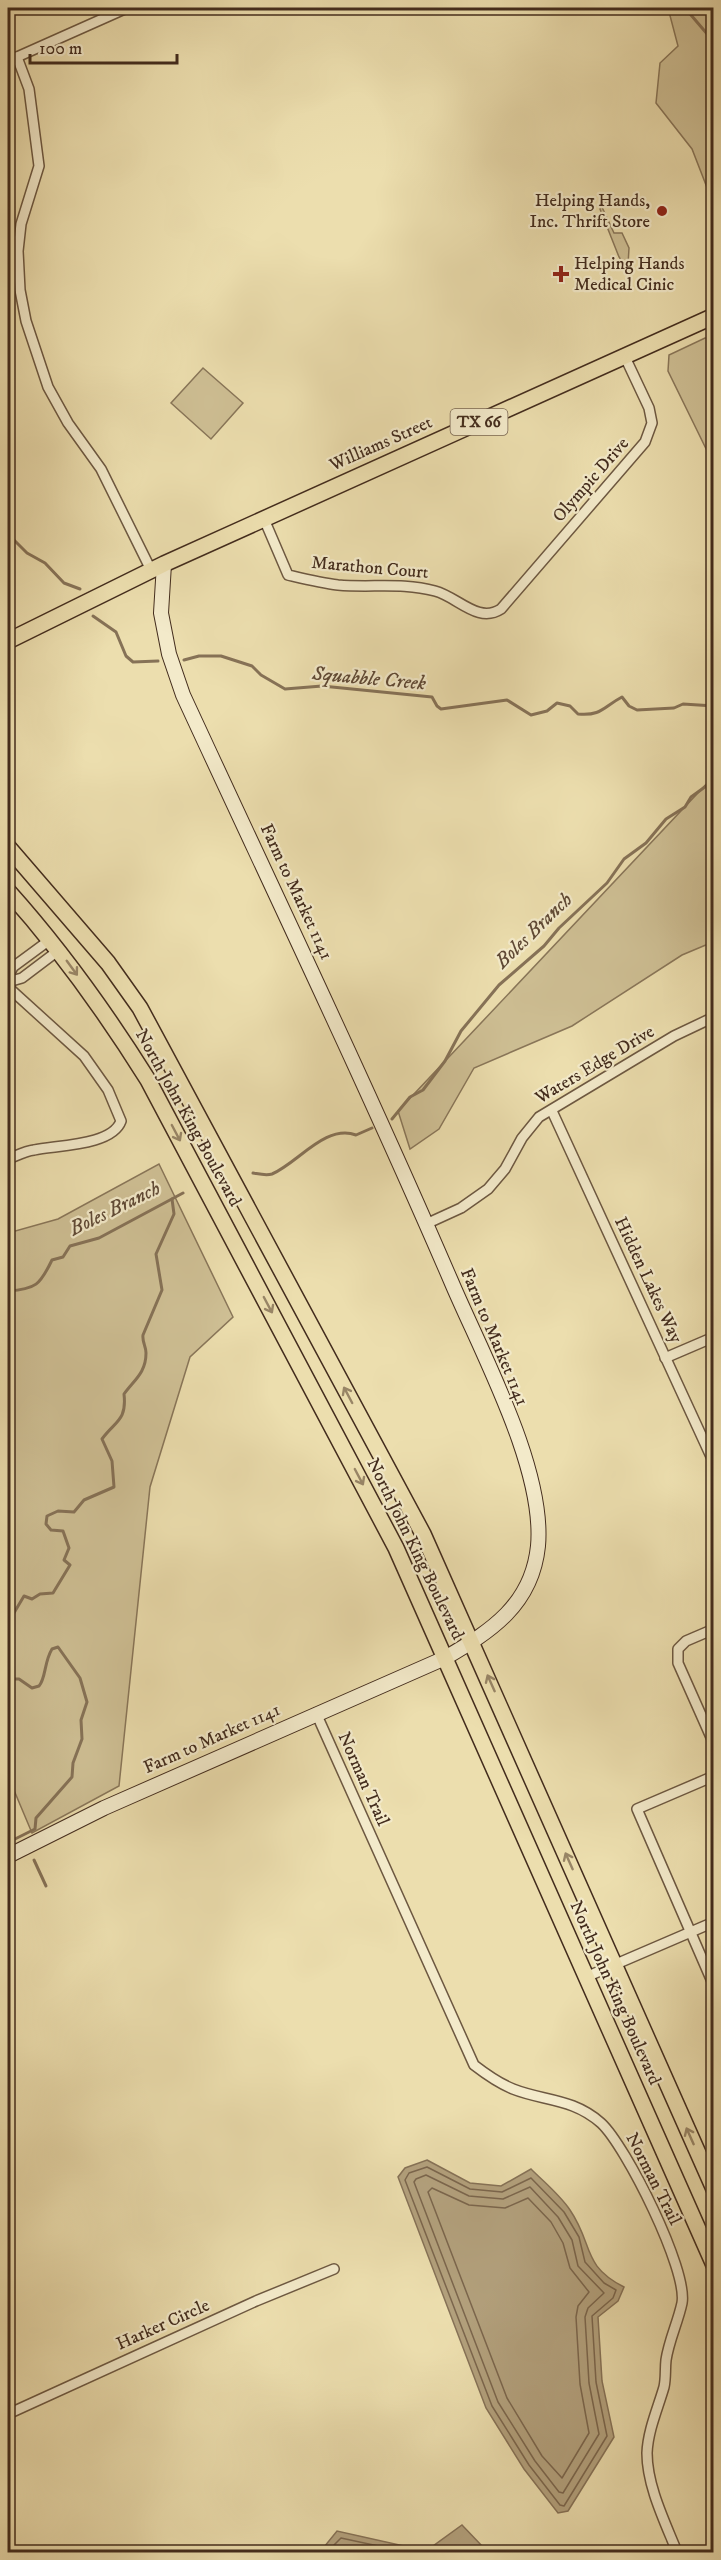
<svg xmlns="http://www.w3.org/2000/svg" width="721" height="2560" font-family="'IM FELL DW Pica',serif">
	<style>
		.green { fill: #cfc095; stroke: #897659; stroke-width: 1.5 }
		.water { fill: #b3a17d; stroke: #867257; stroke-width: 1.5 }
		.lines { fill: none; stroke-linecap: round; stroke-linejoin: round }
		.shore { stroke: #7b664d; stroke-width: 1.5 }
		.stream { stroke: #867257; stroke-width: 3 }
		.street-casing { stroke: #6d5841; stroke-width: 12 }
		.secondary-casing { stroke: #432c1d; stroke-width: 16 }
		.primary-casing { stroke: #432c1d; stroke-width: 18 }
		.street { stroke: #f3eaca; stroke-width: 9 }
		.secondary { stroke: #f3eaca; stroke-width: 14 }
		.primary { stroke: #ecdeae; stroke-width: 15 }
		.oneway { stroke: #988566 }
		.poi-dot { fill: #8f2418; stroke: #f3eaca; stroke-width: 2 }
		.labels { text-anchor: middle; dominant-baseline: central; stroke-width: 4.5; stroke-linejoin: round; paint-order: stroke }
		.shield { fill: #f3eaca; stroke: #786551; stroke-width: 1.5 }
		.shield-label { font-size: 16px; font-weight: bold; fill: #432c1d }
		.poi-label { font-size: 18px; fill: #432c1d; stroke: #f3eaca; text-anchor: end }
		.street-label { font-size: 18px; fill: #432c1d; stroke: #f3eaca }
		.water-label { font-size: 20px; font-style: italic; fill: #5f4935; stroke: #f3eaca }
	</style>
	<rect width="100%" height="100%" fill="#ecdeae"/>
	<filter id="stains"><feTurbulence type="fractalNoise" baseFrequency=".00333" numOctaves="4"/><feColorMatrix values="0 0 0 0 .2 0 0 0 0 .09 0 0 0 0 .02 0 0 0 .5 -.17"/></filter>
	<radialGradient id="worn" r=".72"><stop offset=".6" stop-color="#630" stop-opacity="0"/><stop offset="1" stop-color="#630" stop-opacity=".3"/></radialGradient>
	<g class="green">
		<polygon points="668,8 706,8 708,23 713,27 713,203 692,149 656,103 660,63 678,46"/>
		<polygon points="605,197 608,202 601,205 614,233 622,233 629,248 628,265 626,267 619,257 600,209"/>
		<polygon points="705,338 713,338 713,463 668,371 669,355"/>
		<polygon points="203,368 243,403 211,439 171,403"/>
		<polygon points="713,777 713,942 682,955 572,1026 474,1068 439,1129 410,1149 398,1111"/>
		<polygon points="159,1164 233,1317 190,1357 150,1487 119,1786 32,1833 8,1776 8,1233 58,1219"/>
	</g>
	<g class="water">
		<path d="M427,2160l43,23 31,3 30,-17c13,13 29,26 39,41 24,35 11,55 54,77l-6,14 -20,16 4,64 12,56 -46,74 -10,2 -34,-44 -38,-61 -88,-231 7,-9z"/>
		<polygon points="462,2525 483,2547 483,2552 320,2552 337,2531 426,2551"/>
	</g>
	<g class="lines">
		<g class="shore">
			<polygon points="427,2167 470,2189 502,2192 531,2178 564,2212 579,2237 585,2262 604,2283 616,2290 613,2298 592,2316 596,2382 607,2436 564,2506 560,2505 529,2465 492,2406 405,2180 409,2173"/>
			<polygon points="426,2175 469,2196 503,2199 530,2187 558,2217 572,2240 578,2266 604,2293 588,2308 585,2317 589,2383 599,2434 563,2493 559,2492 535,2461 498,2402 414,2182 416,2179"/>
			<polygon points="432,2188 469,2205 505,2208 528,2198 551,2222 563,2243 570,2268 589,2292 578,2306 576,2317 580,2384 589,2433 562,2478 542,2456 507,2398 428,2192"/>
			<polyline points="327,2552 341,2538 406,2552"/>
		</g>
		<g class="stream">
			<polyline points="685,8 714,42"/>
			<polyline points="8,534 27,553 45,563 64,583 80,589"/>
			<polyline points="93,616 116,632 126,656 133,662 158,661"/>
			<path d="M184,660l15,-4h22l31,10 9,9 24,14 37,-3 110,11 5,9 4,3 66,-9 24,15 16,-4 10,-8 13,3 8,8c24,2 25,-7 44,-17l7,9 8,4 37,-2 9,-4 31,2"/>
			<polyline points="714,768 714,769"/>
			<polyline points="392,1119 410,1097 423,1090 445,1061 461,1031 499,985 544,946 559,928 607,883 624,859 646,843 666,819 685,807 691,797 709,784 714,778"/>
			<path d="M253,1173c6,1 13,3 19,1 26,-11 53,-50 84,-39l16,-7"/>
			<path d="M8,1291c28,-2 32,-6 44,-31l11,-3 7,-11 29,-8 84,-45"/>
			<path d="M8,1623l16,-27 8,3 8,-5 13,-1 17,-28 -6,-5 5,-12 -6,-17 -12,-1 -5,-6 1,-8 11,-5 16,1 10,-12 30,-13 -2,-26 -10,-22c13,-18 25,-18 22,-45 10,-14 22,-21 22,-41 0,-7 -4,-11 -3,-18l19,-45 -6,-36 18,-40 -2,-15"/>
			<path d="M8,1679h11l13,9 7,-2c7,-8 5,-24 13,-37l6,-2 22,31 7,24 -6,18 1,19 -9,24 -1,14 -36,41 -1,11 -26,13"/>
			<polyline points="34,1860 46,1886"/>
		</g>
		<defs>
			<g id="street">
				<polyline points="153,8 153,9"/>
				<polyline points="17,57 29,89 39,166 21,224 18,251 20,290 26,321 48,387 68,423 101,469 151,570"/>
				<polyline points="8,61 127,8"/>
				<path d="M264,519l24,56c17,4 33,8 50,10 33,3 64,-3 97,6 23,6 43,33 66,18l144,-167 7,-19 -3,-15 -24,-51"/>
				<polyline points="8,977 13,967 51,939"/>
				<polyline points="8,982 22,978 59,950"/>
				<path d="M8,987l76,69 24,34 13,31c-9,25 -65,24 -87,29 -9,1 -18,6 -26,9"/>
				<polyline points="552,1111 714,1463"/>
				<polyline points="426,1224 461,1208 488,1189 505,1169 522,1138 539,1117 674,1036 714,1017"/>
				<polyline points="665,1358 714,1337"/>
				<polyline points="714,1629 686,1641 678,1649 678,1663 714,1744"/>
				<path d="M316,1713l158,352c13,10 24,18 39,24 30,12 60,9 88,34 25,23 87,147 81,180 -4,19 -13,37 -16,57 -1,9 0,18 -2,27 -6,21 -16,43 -17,66 0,33 18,69 30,99"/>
				<polyline points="714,1776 637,1809 714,1986"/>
				<polyline points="586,1977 714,1922"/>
				<polyline points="8,2414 256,2301 334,2269"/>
			</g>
			<path id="secondary" d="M8,1856l96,-48 341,-150c46,-27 87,-53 93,-112 7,-77 -56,-192 -87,-265 -85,-197 -178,-391 -268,-586l-14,-41 -8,-41 3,-49"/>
			<g id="primary">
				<polyline points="8,641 164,564 714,316"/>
				<polyline points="8,847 108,963 140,1008 423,1534 714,2189"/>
				<path d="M8,891c53,59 98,122 140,189l248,468 318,717"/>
			</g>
		</defs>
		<use href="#street" class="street-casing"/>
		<use href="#secondary" class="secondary-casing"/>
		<use href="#primary" class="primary-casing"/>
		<use href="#street" class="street"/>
		<use href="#secondary" class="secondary"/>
		<use href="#primary" class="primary"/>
	</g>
	<defs><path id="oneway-shaft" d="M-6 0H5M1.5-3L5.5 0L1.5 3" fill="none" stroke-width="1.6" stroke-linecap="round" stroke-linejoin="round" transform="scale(1.5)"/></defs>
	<g class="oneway">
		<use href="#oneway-shaft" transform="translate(72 968) rotate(54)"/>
		<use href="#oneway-shaft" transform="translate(176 1133) rotate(62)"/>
		<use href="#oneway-shaft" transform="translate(268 1305) rotate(62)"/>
		<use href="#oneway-shaft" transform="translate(348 1395) rotate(-118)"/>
		<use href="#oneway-shaft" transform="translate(359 1477) rotate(62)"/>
		<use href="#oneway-shaft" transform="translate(491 1683) rotate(-114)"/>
		<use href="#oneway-shaft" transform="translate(569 1861) rotate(-114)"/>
		<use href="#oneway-shaft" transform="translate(690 2136) rotate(-114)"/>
	</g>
	<g class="poi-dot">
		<circle cx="662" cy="211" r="6"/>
		<path d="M558 265h6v6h6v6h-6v6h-6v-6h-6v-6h6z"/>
	</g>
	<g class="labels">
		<rect class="shield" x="450.5" y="409" width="57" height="26" rx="4.5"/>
		<g class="shield-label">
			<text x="479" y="422">TX 66</text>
		</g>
		<g class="poi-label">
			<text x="650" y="201">Helping Hands,<tspan x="650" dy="21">Inc. Thrift Store</tspan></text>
			<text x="574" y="264" text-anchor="start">Helping Hands<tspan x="574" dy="21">Medical Cinic</tspan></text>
		</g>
		<g class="street-label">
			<text transform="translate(381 444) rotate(-24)">Williams Street</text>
			<text transform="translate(591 480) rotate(-49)">Olympic Drive</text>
			<text transform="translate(370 568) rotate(5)">Marathon Court</text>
			<text transform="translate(296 892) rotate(65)">Farm to Market 1141</text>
			<text transform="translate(595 1065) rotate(-31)">Waters Edge Drive</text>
			<text transform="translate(188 1118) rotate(61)">North John King Boulevard</text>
			<text transform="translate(648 1280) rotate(65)">Hidden Lakes Way</text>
			<text transform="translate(494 1337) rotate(67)">Farm to Market 1141</text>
			<text transform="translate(415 1549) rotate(64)">North John King Boulevard</text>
			<text transform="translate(212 1739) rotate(-24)">Farm to Market 1141</text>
			<text transform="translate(363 1779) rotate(66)">Norman Trail</text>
			<text transform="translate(615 1993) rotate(66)">North John King Boulevard</text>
			<text transform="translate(653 2179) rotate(63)">Norman Trail</text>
			<text transform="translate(163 2325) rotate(-24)">Harker Circle</text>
		</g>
		<g class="water-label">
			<text transform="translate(369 679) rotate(5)">Squabble Creek</text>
			<text transform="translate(534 931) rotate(-44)">Boles Branch</text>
			<text transform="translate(115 1209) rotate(-26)">Boles Branch</text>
		</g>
	</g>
	<rect width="721" height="2560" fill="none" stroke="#ecdeae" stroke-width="30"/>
	<rect x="9" y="9" width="703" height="2542" fill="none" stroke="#432c1d" stroke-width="3"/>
	<rect x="15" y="15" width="691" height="2530" fill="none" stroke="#432c1d" stroke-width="1.5"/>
	<path d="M30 54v9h147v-9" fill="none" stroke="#432c1d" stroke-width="3"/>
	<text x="39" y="54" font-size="18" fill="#432c1d" stroke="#f3eaca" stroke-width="4.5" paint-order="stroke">100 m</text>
	<rect width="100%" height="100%" filter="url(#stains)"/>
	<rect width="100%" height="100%" fill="url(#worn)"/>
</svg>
